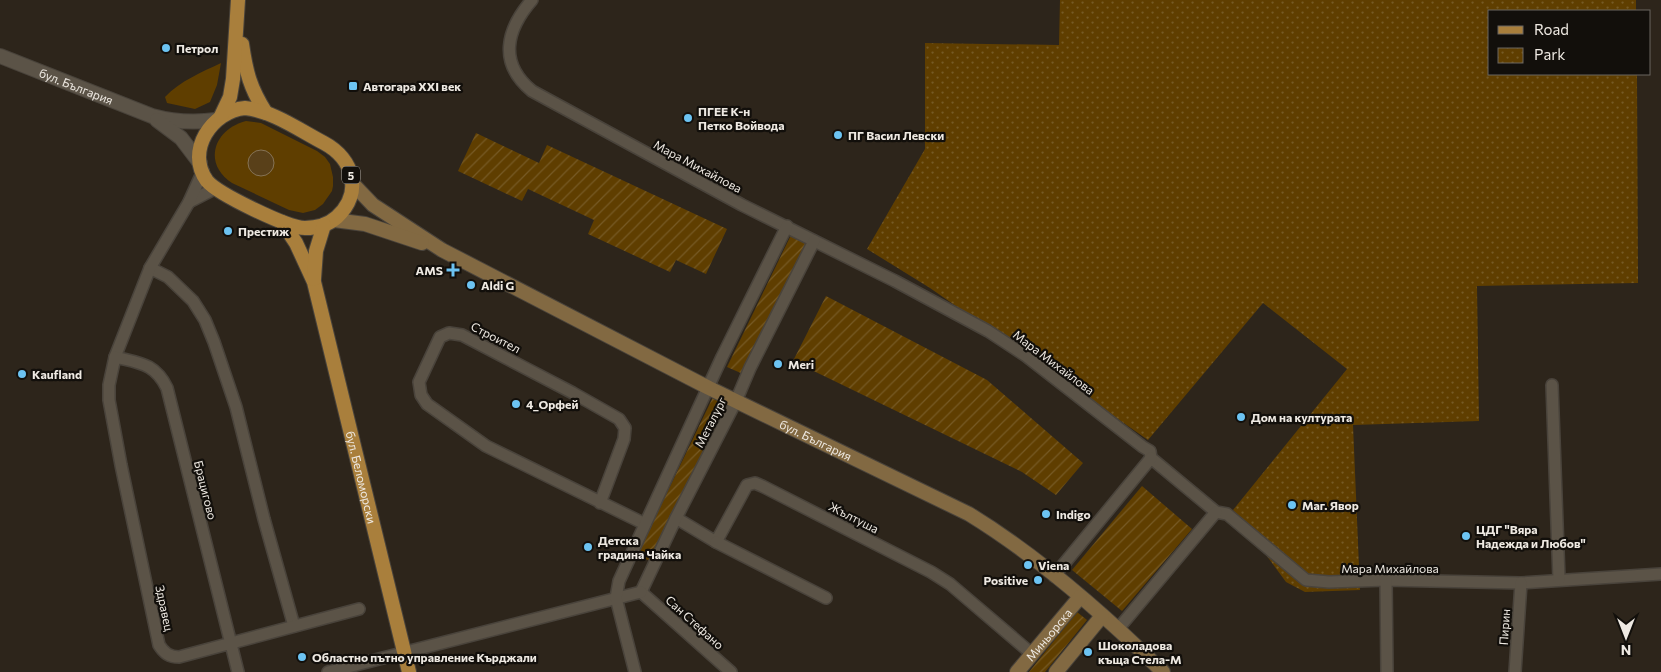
<svg xmlns="http://www.w3.org/2000/svg" width="1661" height="672" font-family="Commissioner,sans-serif">
	<style>
		.grass { fill: #5f3e00 }
		.park { fill: url(#park-dots) }
		.garden { fill: url(#garden-furrows) }
		.water { fill: #594019; stroke: #867355 }
		.lines { fill: none; stroke-linecap: round; stroke-linejoin: round }
		.minor-casing { stroke: #49433b; stroke-width: 14 }
		.tertiary-casing { stroke: #49433b; stroke-width: 16 }
		.secondary-casing { stroke: #49433b; stroke-width: 16 }
		.primary-casing { stroke: #49433b; stroke-width: 16 }
		.minor { stroke: #5b5347; stroke-width: 11 }
		.tertiary { stroke: #5b5347; stroke-width: 14 }
		.secondary { stroke: #826942; stroke-width: 14 }
		.primary { stroke: #a97f3c; stroke-width: 14 }
		.poi-dot { fill: #6cc3f2; stroke: #120f0b; stroke-width: 2 }
		.labels { text-anchor: middle; dominant-baseline: central; stroke-width: 4.5; stroke-linejoin: round; paint-order: stroke }
		.shield { fill: #120f0b; stroke: #aca8a2; stroke-width: 1 }
		.shield-label { font-size: 11px; font-weight: bold; fill: #eee9e2 }
		.poi-label { font-size: 12px; font-weight: bold; fill: #eee9e2; stroke: #120f0b; text-anchor: start }
		.street-label { font-size: 12px; fill: #eee9e2; stroke: #120f0b }
	</style>
	<defs>
		<pattern id="park-dots" width="8" height="8" patternUnits="userSpaceOnUse" patternTransform="scale(1.25)"><rect width="8" height="8" fill="#5f3e00"/><path d="M2 2h.1M6 6h.1" fill="none" stroke="#765a25" stroke-width="1.8" stroke-linecap="round"/></pattern>
		<pattern id="garden-furrows" width="10" height="10" patternUnits="userSpaceOnUse" patternTransform="scale(1.25)"><rect width="10" height="10" fill="#5f3e00"/><path d="M-1 1l2-2M0 10L10 0M9 11l2-2" fill="none" stroke="#765a25"/></pattern>
	</defs>
	<rect width="100%" height="100%" fill="#2d251b"/>
	<g class="grass">
		<path d="M221,63l-4,22 -7,17 -15,7 -28,-6 -2,-6c15,-16 37,-25 56,-34z"/>
		<path d="M246,121l15,2 56,28 8,6 5,7 3,13v9l-1,5 -9,13 -8,6 -12,3 -14,-3 -57,-27c-30,-20 -18,-54 14,-62z"/>
	</g>
	<polygon class="park" points="1060,0 1636,0 1636,11 1490,11 1490,74 1637,74 1638,283 1477,286 1479,421 1353,425 1360,590 1305,592 1286,582 1233,510 1347,369 1263,303 1148,440 930,288 867,249 925,149 925,43 1059,45"/>
	<g class="garden">
		<polygon points="476,133 539,163 547,145 727,229 706,274 676,260 670,272 588,234 594,220 528,189 522,201 458,171"/>
		<polygon points="792,233 808,241 743,374 727,367"/>
		<polygon points="826,296 987,380 1083,463 1056,495 1022,472 793,361"/>
		<polygon points="714,395 729,402 652,562 637,555"/>
		<polygon points="1142,486 1192,529 1122,611 1072,570"/>
		<polygon points="1077,612 1087,620 1045,672 1029,672"/>
	</g>
	<circle class="water" cx="261" cy="163" r="13"/>
	<g class="lines">
		<defs>
			<g id="minor">
				<path d="M532,0c-26,30 -34,63 0,91l210,114 153,76 93,50 38,25 117,91 7,4 1,7 65,54 11,2 79,66 23,2 57,-2 135,3 140,-9"/>
				<polyline points="189,202 216,188"/>
				<polyline points="150,268 168,277 193,301 205,320 214,342 236,407 264,519 294,626"/>
				<polyline points="115,357 150,268 189,202 203,171"/>
				<polyline points="1552,385 1559,579"/>
				<polyline points="600,503 624,439 625,428 619,419 573,393 462,335 449,333 440,337 419,382 421,395 427,404 486,446 645,524"/>
				<polyline points="676,518 716,542 747,485 755,483 762,486 931,572 950,584 1032,654"/>
				<polyline points="716,542 826,598"/>
				<polyline points="1054,576 1151,458"/>
				<polyline points="1386,580 1387,672"/>
				<polyline points="641,592 676,518 736,401 750,368 814,241"/>
				<polyline points="641,592 731,672"/>
				<polyline points="1118,629 1216,512"/>
				<path d="M238,672l-71,-284c-12,-25 -28,-25 -52,-31l-6,28v15l12,65 38,180c5,8 10,12 20,12l180,-48"/>
				<polyline points="328,672 641,592"/>
				<polyline points="635,672 616,598 619,581 722,357 787,226"/>
				<polyline points="1515,672 1521,583"/>
			</g>
			<g id="tertiary">
				<path id="s1" d="M0,56l152,60c22,6 42,7 64,4"/>
				<polyline points="157,120 181,138 200,163"/>
			</g>
			<g id="secondary">
				<path id="s2" d="M352,183l21,22 69,45 267,138 260,126c70,43 136,101 194,158"/>
				<polyline points="334,220 365,224 422,243"/>
				<path id="s3" d="M1017,672l63,-75"/>
				<polyline points="1056,672 1102,616"/>
			</g>
			<g id="primary">
				<path d="M242,44c4,28 8,44 24,69"/>
				<path d="M245,108c28,3 54,22 79,35 30,16 39,50 13,74 -9,8 -21,11 -32,11 -17,0 -87,-34 -98,-47 -22,-30 5,-70 38,-73z"/>
				<polyline points="221,116 230,97 233,79 238,0"/>
				<path id="s4" d="M282,222l14,21 18,39 95,390"/>
				<polyline points="314,279 316,251 324,225"/>
			</g>
		</defs>
		<use href="#minor" class="minor-casing"/>
		<use href="#tertiary" class="tertiary-casing"/>
		<use href="#secondary" class="secondary-casing"/>
		<use href="#primary" class="primary-casing"/>
		<use href="#minor" class="minor"/>
		<use href="#tertiary" class="tertiary"/>
		<use href="#secondary" class="secondary"/>
		<use href="#primary" class="primary"/>
	</g>
	<g class="poi-dot">
		<circle cx="166" cy="48" r="5"/>
		<rect x="348" y="81" width="10" height="10" rx="2.5"/>
		<circle cx="688" cy="118" r="5"/>
		<circle cx="838" cy="135" r="5"/>
		<circle cx="228" cy="231" r="5"/>
		<path d="M450.5 262.5h5v5h5v5h-5v5h-5v-5h-5v-5h5z"/>
		<circle cx="471" cy="285" r="5"/>
		<circle cx="778" cy="364" r="5"/>
		<circle cx="22" cy="374" r="5"/>
		<circle cx="516" cy="404" r="5"/>
		<circle cx="1241" cy="417" r="5"/>
		<circle cx="1292" cy="505" r="5"/>
		<circle cx="1046" cy="514" r="5"/>
		<circle cx="1466" cy="536" r="5"/>
		<circle cx="588" cy="547" r="5"/>
		<circle cx="1028" cy="565" r="5"/>
		<circle cx="1038" cy="580" r="5"/>
		<circle cx="1088" cy="652" r="5"/>
		<circle cx="302" cy="657" r="5"/>
	</g>
	<g class="labels">
		<rect class="shield" x="342" y="166.5" width="18" height="17" rx="4"/>
		<g class="shield-label">
			<text x="351" y="175">5</text>
		</g>
		<g class="poi-label">
			<text x="176" y="48">Петрол</text>
			<text x="363" y="86">Автогара XXI век</text>
			<text x="698" y="111">ПГЕЕ К-н<tspan x="698" dy="14">Петко Войвода</tspan></text>
			<text x="848" y="135">ПГ Васил Левски</text>
			<text x="238" y="231">Престиж</text>
			<text x="443" y="270" text-anchor="end">AMS</text>
			<text x="481" y="285">Aldi G</text>
			<text x="788" y="364">Meri</text>
			<text x="32" y="374">Kaufland</text>
			<text x="526" y="404">4_Орфей</text>
			<text x="1251" y="417">Дом на културата</text>
			<text x="1302" y="505">Маг. Явор</text>
			<text x="1056" y="514">Indigo</text>
			<text x="1476" y="529">ЦДГ "Вяра<tspan x="1476" dy="14">Надежда и Любов"</tspan></text>
			<text x="598" y="540">Детска<tspan x="598" dy="14">градина Чайка</tspan></text>
			<text x="1038" y="565">Viena</text>
			<text x="1028" y="580" text-anchor="end">Positive</text>
			<text x="1098" y="645">Шоколадова<tspan x="1098" dy="14">къща Стела-М</tspan></text>
			<text x="312" y="657">Областно пътно управление Кърджали</text>
		</g>
		<g class="street-label">
			<text stroke="none"><textPath href="#s1" startOffset="82">бул. България</textPath></text>
			<text transform="translate(698 166) rotate(28)">Мара Михайлова</text>
			<text transform="translate(496 337) rotate(27)">Строител</text>
			<text transform="translate(1054 362) rotate(37)">Мара Михайлова</text>
			<text transform="translate(710 422) rotate(-63)">Металург</text>
			<text stroke="none"><textPath href="#s2" startOffset="532">бул. България</textPath></text>
			<text stroke="none"><textPath href="#s4" startOffset="269">бул. Беломорски</textPath></text>
			<text transform="translate(206 490) rotate(76)">Брацигово</text>
			<text transform="translate(854 517) rotate(27)">Жълтуша</text>
			<text x="1390" y="568">Мара Михайлова</text>
			<text transform="translate(165 608) rotate(78)">Здравец</text>
			<text transform="translate(695 622) rotate(42)">Сан Стефано</text>
			<text transform="translate(1504 627) rotate(-86)">Пирин</text>
			<text stroke="none"><textPath href="#s3" startOffset="49">Миньорска</textPath></text>
		</g>
	</g>
	<rect x="1488" y="10" width="162" height="65" fill="#120f0b" stroke="#6a6661"/>
	<rect x="1498" y="26" width="25" height="8" fill="#a97f3c" stroke="#6a6661"/>
	<text x="1534" y="35" font-size="15" fill="#eee9e2">Road</text>
	<rect x="1498" y="48" width="25" height="15" fill="url(#park-dots)" stroke="#6a6661"/>
	<text x="1534" y="60" font-size="15" fill="#eee9e2">Park</text>
	<g transform="translate(1626 637) rotate(180)" stroke="#120f0b" stroke-width="4" paint-order="stroke">
	<path d="M0-4L9 19L0 12L-9 19Z" fill="#eee9e2"/>
	<text y="-8" font-size="14" font-weight="bold" text-anchor="middle" fill="#eee9e2">N</text>
	</g>
</svg>
